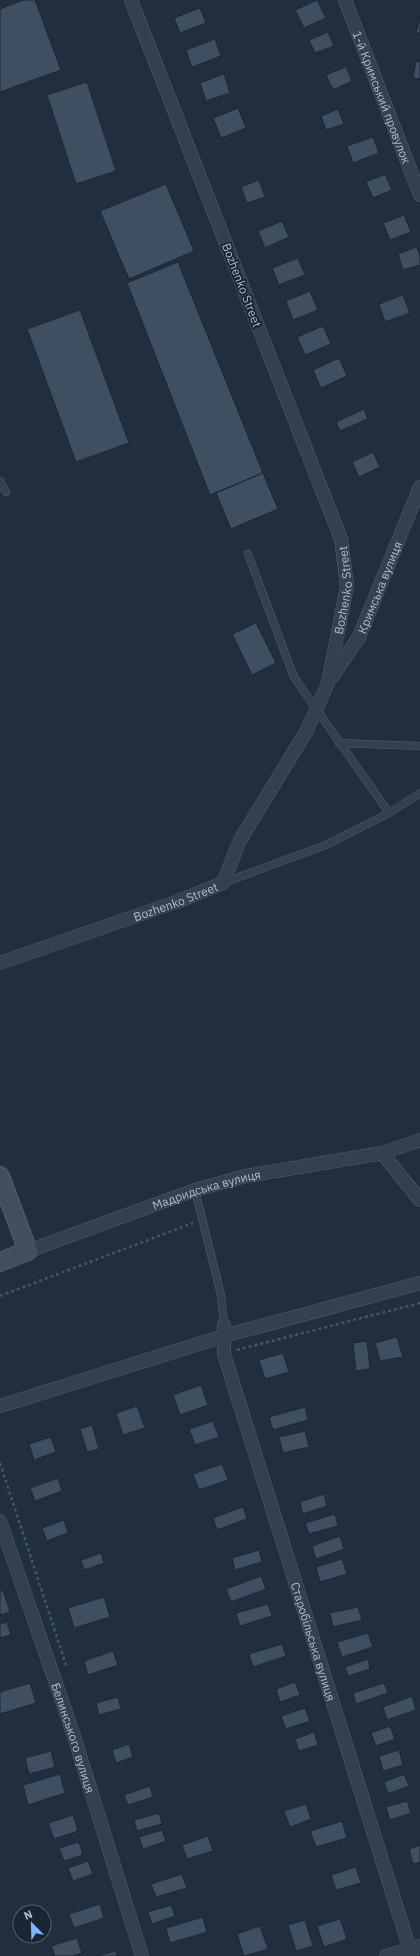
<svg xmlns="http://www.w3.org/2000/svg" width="420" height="1956" font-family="'IBM Plex Sans',sans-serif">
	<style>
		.building { fill: #3f4e60; stroke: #1b2734 }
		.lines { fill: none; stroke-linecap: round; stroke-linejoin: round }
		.lane-casing { stroke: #525e6b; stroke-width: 8 }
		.street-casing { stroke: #525e6b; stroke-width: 14 }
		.secondary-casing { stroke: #525e6b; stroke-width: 20 }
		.path { stroke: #405a5c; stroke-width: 2.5; stroke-dasharray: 3 3; stroke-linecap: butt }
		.lane { stroke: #34404e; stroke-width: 7 }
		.street { stroke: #34404e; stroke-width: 13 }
		.secondary { stroke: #424f61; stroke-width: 18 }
		.labels { text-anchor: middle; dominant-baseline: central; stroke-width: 3.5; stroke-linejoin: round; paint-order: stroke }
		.street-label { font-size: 12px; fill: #afbbc9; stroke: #192532 }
	</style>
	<rect width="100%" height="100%" fill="#202e3e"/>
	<g class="building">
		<polygon points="23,0 35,0 61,70 0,92 0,9"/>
		<polygon points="317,0 326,18 304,28 295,10"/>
		<polygon points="200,8 206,23 180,33 174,18"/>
		<polygon points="420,16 420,33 416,33"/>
		<polygon points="328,32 334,46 315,53 309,40"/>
		<polygon points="215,39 221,56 192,67 186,50"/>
		<polygon points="416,61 420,62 420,79 413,78"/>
		<polygon points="346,67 352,81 333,90 326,75"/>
		<polygon points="224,74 230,93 206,101 200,83"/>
		<polygon points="87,82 116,171 76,184 47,95"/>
		<polygon points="238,108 246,128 221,138 213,118"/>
		<polygon points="338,109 344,124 326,130 321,116"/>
		<polygon points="373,137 379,153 353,163 347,146"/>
		<polygon points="385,174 392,190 373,198 366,182"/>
		<polygon points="259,180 265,197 247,203 241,187"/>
		<polygon points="166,184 194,251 129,279 100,211"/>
		<polygon points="404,215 411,232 390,240 383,223"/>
		<polygon points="282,221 289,237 265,248 258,231"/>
		<polygon points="417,247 420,257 420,265 403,270 398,254"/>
		<polygon points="298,258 305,275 279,285 272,268"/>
		<polygon points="178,262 263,473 210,495 127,283"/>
		<polygon points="310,291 318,310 293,320 286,301"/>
		<polygon points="403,295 410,313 385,322 379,304"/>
		<polygon points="80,310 129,443 76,462 27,329"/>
		<polygon points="323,326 331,344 305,355 297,337"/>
		<polygon points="339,358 347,376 321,388 313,370"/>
		<polygon points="364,409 368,419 340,431 336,422"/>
		<polygon points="373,452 380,467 359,477 352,462"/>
		<polygon points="263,473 278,509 231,529 216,493"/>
		<polygon points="256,623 276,663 252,675 232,634"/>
		<polygon points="397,1337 403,1357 380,1361 375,1343"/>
		<polygon points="367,1341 370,1369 356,1371 353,1343"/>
		<polygon points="283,1353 289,1372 265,1379 259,1360"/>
		<polygon points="201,1385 208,1405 180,1415 173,1395"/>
		<polygon points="137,1406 145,1428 123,1435 116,1413"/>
		<polygon points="305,1407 308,1420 273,1430 269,1417"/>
		<polygon points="213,1421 219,1437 195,1445 189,1429"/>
		<polygon points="92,1425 99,1449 87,1452 80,1429"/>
		<polygon points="305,1431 309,1447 283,1453 279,1437"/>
		<polygon points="51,1437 56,1452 34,1460 29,1444"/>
		<polygon points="222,1464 228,1480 199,1490 193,1474"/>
		<polygon points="58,1478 62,1491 35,1501 30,1488"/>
		<polygon points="324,1494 327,1506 303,1514 300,1502"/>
		<polygon points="243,1507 247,1519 217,1530 213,1518"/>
		<polygon points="335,1514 338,1526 309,1534 305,1523"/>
		<polygon points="64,1520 68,1533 47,1541 42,1528"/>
		<polygon points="340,1536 344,1549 316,1559 312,1546"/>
		<polygon points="259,1550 262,1562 235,1570 232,1558"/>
		<polygon points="101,1553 104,1563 84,1570 81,1560"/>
		<polygon points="342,1559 347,1574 320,1582 316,1567"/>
		<polygon points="261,1576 266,1589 231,1602 226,1589"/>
		<polygon points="3,1590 10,1612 0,1615 0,1591"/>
		<polygon points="104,1597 110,1617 74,1628 68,1608"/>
		<polygon points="268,1604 272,1616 240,1626 236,1613"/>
		<polygon points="358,1607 362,1620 333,1627 330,1613"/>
		<polygon points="7,1622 11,1635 0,1638 0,1624"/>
		<polygon points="368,1633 373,1647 342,1657 337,1642"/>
		<polygon points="282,1644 286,1656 253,1667 249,1654"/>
		<polygon points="113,1651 118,1665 88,1675 84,1661"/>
		<polygon points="368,1659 370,1669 348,1676 345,1667"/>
		<polygon points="295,1682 300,1695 280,1702 276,1689"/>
		<polygon points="30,1683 36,1703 0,1714 0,1692"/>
		<polygon points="384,1683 388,1693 356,1704 353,1693"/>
		<polygon points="412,1696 416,1710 387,1720 383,1707"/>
		<polygon points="118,1697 121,1709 99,1715 96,1703"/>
		<polygon points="305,1708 310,1721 286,1729 281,1716"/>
		<polygon points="390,1726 395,1739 376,1746 371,1733"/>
		<polygon points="314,1732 318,1745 299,1751 295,1739"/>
		<polygon points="129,1744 133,1757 116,1763 112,1750"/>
		<polygon points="399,1750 403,1765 383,1771 379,1756"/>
		<polygon points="51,1751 55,1767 29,1774 25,1758"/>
		<polygon points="60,1774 65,1793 28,1805 23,1785"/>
		<polygon points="404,1774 409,1786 388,1794 384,1782"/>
		<polygon points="150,1786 153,1797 128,1805 124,1795"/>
		<polygon points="407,1801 411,1813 390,1820 386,1807"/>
		<polygon points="306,1804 311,1819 290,1827 284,1811"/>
		<polygon points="159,1813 162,1824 137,1831 134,1820"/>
		<polygon points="73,1815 78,1831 54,1839 48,1823"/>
		<polygon points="342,1821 347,1838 316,1847 310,1831"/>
		<polygon points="162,1830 166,1841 143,1849 139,1837"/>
		<polygon points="208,1836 213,1851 187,1859 182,1845"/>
		<polygon points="79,1842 83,1855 64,1861 59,1848"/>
		<polygon points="420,1845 420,1862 413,1864 409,1849"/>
		<polygon points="88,1861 93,1874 73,1881 68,1868"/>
		<polygon points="356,1867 361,1883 336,1890 331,1875"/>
		<polygon points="182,1874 187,1888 156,1897 151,1884"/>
		<polygon points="100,1904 104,1918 74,1928 69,1914"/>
		<polygon points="171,1905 175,1916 152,1924 148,1912"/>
		<polygon points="203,1917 207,1932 170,1943 166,1928"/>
		<polygon points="340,1919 347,1939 324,1947 317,1926"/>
		<polygon points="305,1920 313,1946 296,1951 288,1925"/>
		<polygon points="260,1926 268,1949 244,1956 237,1934"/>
		<polygon points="77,1938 82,1953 73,1956 55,1956 51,1946"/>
		<polygon points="116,1951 117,1956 96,1956"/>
	</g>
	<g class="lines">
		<defs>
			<g id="lane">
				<polyline points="0,481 6,492"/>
				<polyline points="248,554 294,677 389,813"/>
				<polyline points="339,743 420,746"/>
				<polyline points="223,883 326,845 389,813 420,793"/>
				<polyline points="195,1190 221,1295 224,1325"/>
			</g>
			<g id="street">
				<path id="s1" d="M345,0l75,195"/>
				<path id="s2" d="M332,677l27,-40 61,-150"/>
				<path id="s3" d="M0,963l179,-62 44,-18 17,-43 66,-108 22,-49 19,-97 -6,-47 -210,-539"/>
				<polyline points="382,1153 420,1200"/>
				<path id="s4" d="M28,1251l167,-61 51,-14 136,-23 38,-13"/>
				<path id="s5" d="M224,1325v29l188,602"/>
				<polyline points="0,1406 224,1336 420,1283"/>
				<path id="s6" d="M0,1521l73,212 69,223"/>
				<polyline points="386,1956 420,1946"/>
			</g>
			<polyline id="secondary" points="0,1176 28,1251 0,1262"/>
		</defs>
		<use href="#lane" class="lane-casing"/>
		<use href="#street" class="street-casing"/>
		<use href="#secondary" class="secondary-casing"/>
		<g class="path">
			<polyline points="0,1296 193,1223"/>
			<polyline points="237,1350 420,1303"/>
			<polyline points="0,1463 67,1668"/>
		</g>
		<use href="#lane" class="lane"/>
		<use href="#street" class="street"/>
		<use href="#secondary" class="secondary"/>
	</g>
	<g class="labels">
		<g class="street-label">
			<text stroke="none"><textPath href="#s1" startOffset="104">1-й Кримський провулок</textPath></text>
			<text transform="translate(242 285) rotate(69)">Bozhenko Street</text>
			<text stroke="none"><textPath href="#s2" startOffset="102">Кримська вулиця</textPath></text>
			<text stroke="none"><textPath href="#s3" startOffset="558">Bozhenko Street</textPath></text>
			<text stroke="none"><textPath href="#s3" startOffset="186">Bozhenko Street</textPath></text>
			<text stroke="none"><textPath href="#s4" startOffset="189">Мадридська вулиця</textPath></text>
			<text stroke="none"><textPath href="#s5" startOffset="330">Старобільська вулиця</textPath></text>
			<text stroke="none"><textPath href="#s6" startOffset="229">Белинського вулиця</textPath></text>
		</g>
	</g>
	<g transform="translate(32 1924) rotate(337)"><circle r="19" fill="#192532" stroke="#55616e"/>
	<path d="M0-3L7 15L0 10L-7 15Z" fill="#7fb6ff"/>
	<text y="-6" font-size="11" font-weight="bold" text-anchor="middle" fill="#afbbc9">N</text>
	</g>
</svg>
